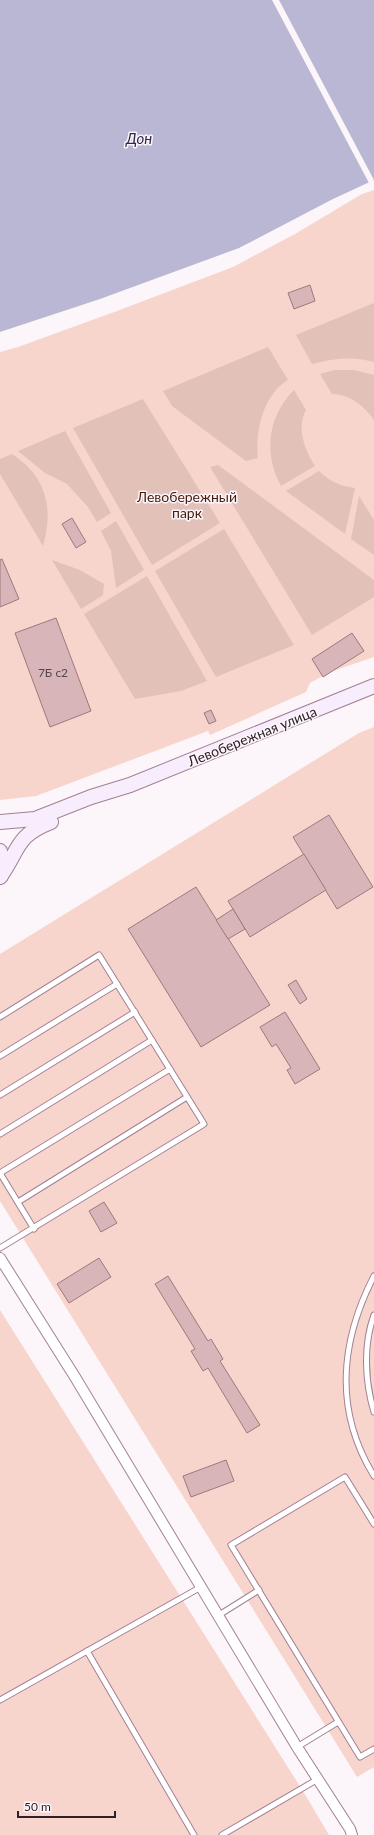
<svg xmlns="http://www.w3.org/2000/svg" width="374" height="1835" font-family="Lato,sans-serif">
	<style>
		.green { fill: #f7d5cc }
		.forest { fill: #e2c1b8 }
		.water { fill: #b9b7d3 }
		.pier { fill: #fcf5f9 }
		.building { fill: #d7b5b9; stroke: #9f787e }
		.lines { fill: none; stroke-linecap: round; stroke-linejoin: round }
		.service-casing { stroke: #a28195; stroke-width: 7 }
		.minor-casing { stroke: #a28195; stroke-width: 12 }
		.secondary-casing { stroke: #a28195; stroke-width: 16 }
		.service { stroke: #fff; stroke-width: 5 }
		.minor { stroke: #fff; stroke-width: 10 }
		.secondary { stroke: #f8edfd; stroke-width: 14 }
		.labels { text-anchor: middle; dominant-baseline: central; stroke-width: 3; stroke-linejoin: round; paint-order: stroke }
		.number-label { font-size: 12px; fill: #58464d }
		.park-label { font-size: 14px; fill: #461b10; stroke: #fcf5f9 }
		.street-label { font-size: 14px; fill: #2e2129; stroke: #fcf5f9 }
		.water-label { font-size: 15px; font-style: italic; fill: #2e2850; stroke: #fcf5f9 }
	</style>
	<rect width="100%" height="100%" fill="#fcf5f9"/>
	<g class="green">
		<polygon points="374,190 374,657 330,672 310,683 306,692 210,735 208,731 36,796 0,800 0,352 18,347 117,311 233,267 295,234 362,194"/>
		<polygon points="374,727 374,1767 357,1777 0,1201 0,954 359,733"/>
		<polygon points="0,1310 306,1796 329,1835 0,1835"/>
	</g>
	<g class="forest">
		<path d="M374,303v59c-22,-6 -40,-4 -62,2l-16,-29z"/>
		<path d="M268,347l20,33c-25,15 -33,51 -30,78l-12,3 -74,-55 -9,-15z"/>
		<path d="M335,370h19l20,5v45c-10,-14 -24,-26 -42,-26l-12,-20z"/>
		<path d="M294,390l12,20c-10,17 -1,41 9,56l-34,20c-18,-33 -13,-70 13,-96z"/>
		<polygon points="143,399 220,523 152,565 73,428"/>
		<polygon points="65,431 111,513 97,522 88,507 67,484 45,473 18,451"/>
		<path d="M12,454c34,22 42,54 31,92l-43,-72v-15z"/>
		<polygon points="218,465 374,580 374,597 312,635 210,467"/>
		<path d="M319,471c10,10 21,15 36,17l-10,46 -59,-43z"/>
		<polygon points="359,496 374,520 374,555 351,539"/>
		<polygon points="116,521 144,570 116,588 111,551 101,531"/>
		<polygon points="224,529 294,645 216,677 155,571"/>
		<polygon points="52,560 80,570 104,584 103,595 81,609"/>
		<polygon points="147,576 207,681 181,691 135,699 84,614"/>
	</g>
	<polygon class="water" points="0,0 374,0 374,180 333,199 239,248 100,299 0,332"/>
	<polygon class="pier" points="272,0 279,0 374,180 369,183"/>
	<g class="building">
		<polygon points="310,285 315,301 294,309 288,293"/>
		<polygon points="72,518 86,542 76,548 62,524"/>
		<polygon points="2,559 19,599 0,607 0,560"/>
		<polygon points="56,618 91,711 50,727 15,633"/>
		<polygon points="352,633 364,651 323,677 312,659"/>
		<polygon points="211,710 216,721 209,724 204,713"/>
		<polygon points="329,815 373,887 337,909 293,837"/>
		<polygon points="304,854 326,890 250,937 228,901"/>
		<polygon points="196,887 270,1005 201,1047 128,929"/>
		<polygon points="233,909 245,929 228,939 216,920"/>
		<polygon points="296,980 307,999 300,1004 288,985"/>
		<polygon points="285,1012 320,1069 295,1084 287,1070 291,1068 276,1044 272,1047 260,1027"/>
		<polygon points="104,1202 117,1223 101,1232 89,1211"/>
		<polygon points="99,1258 111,1277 69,1303 57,1284"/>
		<polygon points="168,1276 208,1341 211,1339 223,1359 220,1361 260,1425 247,1433 208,1368 203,1371 191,1351 195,1349 155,1284"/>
		<polygon points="226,1460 234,1481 191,1497 183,1476"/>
	</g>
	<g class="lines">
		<defs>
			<g id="service">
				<polyline points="0,1017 99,955 204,1124 0,1248"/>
				<polyline points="0,1056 117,984"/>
				<polyline points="0,1095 135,1012"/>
				<polyline points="0,1134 152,1040"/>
				<polyline points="0,1173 170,1069"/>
				<polyline points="0,1173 34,1229"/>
				<polyline points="18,1202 187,1097"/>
				<path d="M374,1276c-34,66 -40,135 0,200"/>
				<path d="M374,1315c-11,30 -9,67 0,97"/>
				<polyline points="374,1524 345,1477 231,1545 360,1757 374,1749"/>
				<polyline points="219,1615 259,1590"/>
				<polyline points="87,1651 194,1835"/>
				<polyline points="0,1700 201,1587"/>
				<polyline points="297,1747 338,1722"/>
				<polyline points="222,1835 318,1779"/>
			</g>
			<polyline id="minor" points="0,1258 75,1377 297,1747 350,1829 352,1835"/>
			<g id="secondary">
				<polyline points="0,822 35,819 91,797 130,785 374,686"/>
				<polyline points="0,851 3,867 1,876"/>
				<path d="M0,877c20,-28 15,-41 51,-55"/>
			</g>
		</defs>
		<use href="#service" class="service-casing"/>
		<use href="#minor" class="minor-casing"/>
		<use href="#secondary" class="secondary-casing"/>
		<use href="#service" class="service"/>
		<use href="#minor" class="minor"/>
		<use href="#secondary" class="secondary"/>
	</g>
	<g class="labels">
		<g class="number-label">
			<text x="53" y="672">7Б с2</text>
		</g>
		<g class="park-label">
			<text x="187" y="496">Левобережный<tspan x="187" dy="16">парк</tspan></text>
		</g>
		<g class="street-label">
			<text transform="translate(252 736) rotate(-22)">Левобережная улица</text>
		</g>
		<g class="water-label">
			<text x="139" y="138">Дон</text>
		</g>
	</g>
	<path d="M18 1811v6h97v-6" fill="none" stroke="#2e2129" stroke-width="2"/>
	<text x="24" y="1811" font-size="12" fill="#2e2129" stroke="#fcf5f9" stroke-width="3" paint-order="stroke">50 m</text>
</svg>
